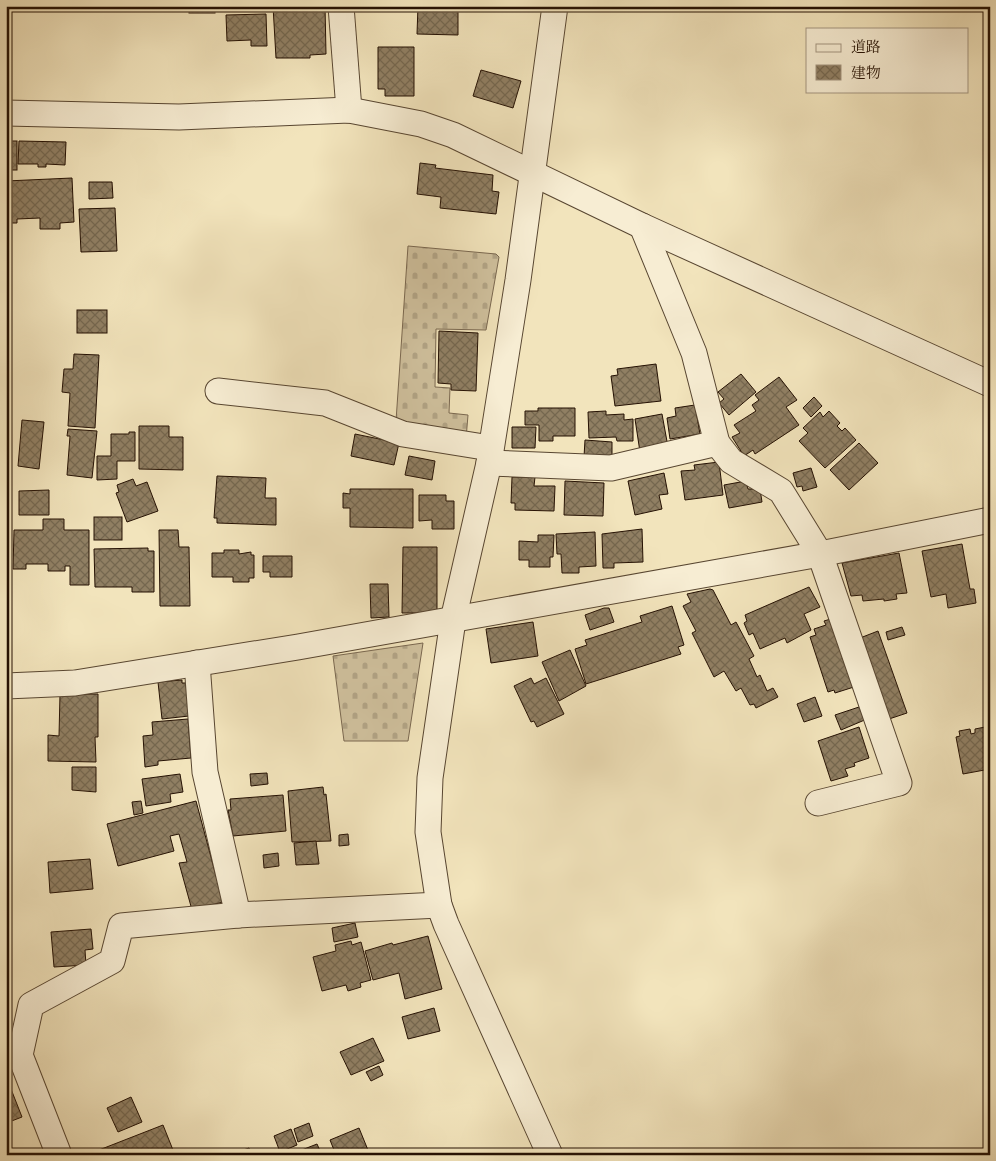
<svg xmlns="http://www.w3.org/2000/svg" width="996" height="1161" font-family="'IM FELL DW Pica','Noto Serif JP',serif">
	<style>
		.cemetery { fill: url(#cemetery-stones); stroke: #7a6850 }
		.building { fill: url(#building-cross-hatch); stroke: #251103 }
		.lines { fill: none; stroke-linecap: round; stroke-linejoin: round }
		.minor-casing { stroke: #584631; stroke-width: 27 }
		.minor { stroke: #f7edd3; stroke-width: 25 }
	</style>
	<defs>
		<pattern id="cemetery-stones" width="16" height="16" patternUnits="userSpaceOnUse" patternTransform="scale(1.25)"><rect width="16" height="16" fill="#cfc09d"/><path d="M2 7V4a2 2 0 0 1 4 0v3zM10 15v-3a2 2 0 0 1 4 0v3z" fill="#b2a486"/></pattern>
		<pattern id="building-cross-hatch" width="8" height="8" patternUnits="userSpaceOnUse" patternTransform="scale(1.25)"><rect width="8" height="8" fill="#907f63"/><path d="M0 0l8 8M0 8l8-8" fill="none" stroke="#75674f"/></pattern>
	</defs>
	<rect width="100%" height="100%" fill="#f2e4bc"/>
	<filter id="stains"><feTurbulence type="fractalNoise" baseFrequency=".004" numOctaves="4"/><feColorMatrix values="0 0 0 0 .2 0 0 0 0 .09 0 0 0 0 .02 0 0 0 .5 -.17"/></filter>
	<radialGradient id="worn" r=".72"><stop offset=".6" stop-color="#630" stop-opacity="0"/><stop offset="1" stop-color="#630" stop-opacity=".3"/></radialGradient>
	<g class="cemetery">
		<polygon points="408,246 496,254 499,257 486,330 436,329 435,387 450,388 449,413 468,415 466,439 396,421"/>
		<polygon points="423,643 408,741 344,741 333,656"/>
	</g>
	<g class="building">
		<rect x="189" y="6" width="26" height="7"/>
		<polygon points="273,6 325,6 326,54 310,55 310,58 276,58"/>
		<polygon points="418,6 458,6 458,35 417,34"/>
		<polygon points="266,14 267,46 251,46 251,40 227,41 226,15"/>
		<polygon points="378,47 414,47 414,96 385,96 385,89 378,89"/>
		<polygon points="481,70 521,81 513,108 473,96"/>
		<rect x="6" y="141" width="11" height="29"/>
		<polygon points="19,141 66,142 65,165 46,164 46,167 38,167 38,164 18,164"/>
		<polygon points="420,163 436,165 435,168 493,175 492,191 499,192 496,214 440,208 441,197 417,194"/>
		<polygon points="72,178 74,222 60,223 60,229 40,229 40,218 17,219 17,223 6,223 6,181"/>
		<polygon points="89,182 112,182 113,198 89,199"/>
		<polygon points="115,208 117,251 81,252 79,209"/>
		<rect x="77" y="310" width="30" height="23"/>
		<polygon points="439,331 478,333 476,391 451,390 451,384 438,383"/>
		<polygon points="74,354 99,355 95,428 68,426 70,393 62,392 64,369 73,369"/>
		<polygon points="656,364 661,401 615,406 611,376 618,375 617,369"/>
		<polygon points="741,374 756,392 729,415 719,403 724,399 718,392"/>
		<polygon points="779,377 797,400 786,407 799,425 755,454 753,450 744,456 732,437 740,433 734,425 756,411 752,405 759,400 755,395"/>
		<polygon points="814,397 822,406 811,417 803,408"/>
		<polygon points="695,405 700,434 670,439 667,418 676,416 675,408"/>
		<polygon points="538,408 575,408 575,436 553,436 553,441 539,441 539,425 525,425 525,411 538,411"/>
		<polygon points="606,411 606,415 624,414 624,420 633,419 633,441 617,441 616,437 589,438 588,412"/>
		<polygon points="829,411 840,423 837,426 842,431 845,428 856,440 825,468 799,441 808,433 803,428 820,412 823,417"/>
		<polygon points="662,414 668,447 640,452 635,419"/>
		<polygon points="22,420 44,422 39,469 18,466"/>
		<polygon points="139,426 169,426 169,437 183,437 183,470 139,469"/>
		<polygon points="512,427 536,427 535,448 512,448"/>
		<polygon points="68,429 97,431 92,478 67,475 70,436 67,436"/>
		<polygon points="129,432 135,432 135,461 117,461 117,479 97,480 97,456 111,456 111,434 129,434"/>
		<polygon points="355,434 399,443 394,465 351,456"/>
		<polygon points="585,440 612,442 612,458 584,457"/>
		<polygon points="859,443 878,463 849,490 830,470"/>
		<polygon points="6,444 10,444 9,493 11,493 11,505 6,505"/>
		<polygon points="409,456 435,461 432,480 405,475"/>
		<polygon points="719,462 723,495 685,500 681,471 695,470 694,465"/>
		<polygon points="811,468 817,487 803,491 802,486 797,487 793,473"/>
		<polygon points="664,473 668,494 659,495 662,509 635,515 628,481"/>
		<polygon points="217,476 266,478 265,498 276,498 276,525 217,523 217,518 214,518"/>
		<polygon points="512,477 535,477 534,486 555,486 554,511 515,510 515,503 511,503"/>
		<polygon points="133,479 136,486 147,482 158,511 127,522 116,493 119,492 117,485"/>
		<polygon points="565,481 604,483 603,516 564,515"/>
		<polygon points="746,481 748,489 760,489 762,502 729,508 724,485"/>
		<polygon points="350,489 413,489 413,528 350,527 350,508 343,508 343,493 350,494"/>
		<polygon points="49,490 49,515 19,515 19,491"/>
		<polygon points="419,495 446,495 446,501 454,501 454,529 432,529 432,520 419,521"/>
		<rect x="94" y="517" width="28" height="23"/>
		<polygon points="43,519 64,519 64,530 89,530 89,585 70,585 70,566 65,566 65,571 48,571 48,564 26,564 26,569 13,569 14,530 43,530"/>
		<polygon points="642,529 643,562 614,563 614,568 603,568 602,534"/>
		<polygon points="159,530 178,530 179,547 189,547 190,606 160,606"/>
		<polygon points="595,532 596,566 579,567 579,573 562,573 561,554 557,554 556,534"/>
		<polygon points="538,535 554,535 553,557 550,557 550,567 529,567 529,560 519,560 519,541 538,542"/>
		<polygon points="962,544 970,589 974,589 976,603 948,608 946,594 931,597 922,551"/>
		<polygon points="403,547 437,547 437,613 402,613"/>
		<polygon points="148,548 148,551 154,551 154,592 132,592 132,587 95,587 94,549"/>
		<polygon points="224,550 239,550 239,554 251,552 251,555 254,555 254,578 249,578 249,582 233,582 233,577 212,577 212,553 224,553"/>
		<polygon points="899,553 907,593 896,594 897,599 884,601 884,599 863,601 862,595 851,596 842,563"/>
		<polygon points="263,556 292,556 292,577 270,577 270,572 263,572"/>
		<polygon points="370,584 388,584 389,617 371,618"/>
		<polygon points="809,587 820,607 804,614 811,630 787,643 785,638 760,649 753,633 749,635 744,623 747,621 745,615"/>
		<polygon points="710,589 713,590 731,625 736,622 754,656 749,659 757,677 760,675 767,691 773,688 778,697 756,708 754,704 750,705 741,688 736,691 724,671 714,677 692,633 696,631 683,606 691,602 687,594"/>
		<polygon points="672,606 684,645 678,647 681,654 586,684 575,649 587,645 585,640 642,622 640,616"/>
		<polygon points="604,608 609,608 614,622 590,630 585,615"/>
		<polygon points="834,618 857,686 835,693 834,690 828,692 810,637 816,635 814,629 826,625 824,621"/>
		<polygon points="533,622 538,656 491,663 486,629"/>
		<polygon points="902,627 905,635 888,640 886,632"/>
		<polygon points="878,631 907,713 889,719 860,638"/>
		<polygon points="570,650 586,686 559,701 542,662"/>
		<polygon points="531,678 534,684 546,678 564,714 537,727 534,721 531,722 514,686"/>
		<polygon points="182,680 182,683 186,683 189,716 162,719 158,682"/>
		<polygon points="60,694 98,694 98,737 95,737 96,762 48,761 48,735 59,736"/>
		<polygon points="815,697 822,716 804,722 797,704"/>
		<polygon points="862,706 867,719 841,730 835,715"/>
		<polygon points="188,719 191,758 158,761 158,765 145,767 143,736 153,735 152,722"/>
		<polygon points="990,726 990,769 963,774 956,737 960,736 959,731 970,729 971,734 975,733 975,729"/>
		<polygon points="859,727 869,758 854,763 855,766 845,769 848,776 831,781 818,741"/>
		<polygon points="72,767 96,767 96,792 72,790"/>
		<polygon points="267,773 268,784 251,786 250,774"/>
		<polygon points="180,774 183,792 170,794 171,802 146,806 142,779"/>
		<polygon points="323,787 324,795 326,794 331,841 292,842 288,791"/>
		<polygon points="283,795 286,831 233,836 228,810 231,810 230,799"/>
		<polygon points="141,801 143,813 134,815 132,802"/>
		<polygon points="196,801 223,902 192,910 179,863 187,862 179,834 170,836 174,851 118,866 107,824"/>
		<polygon points="348,834 349,845 339,846 339,835"/>
		<polygon points="316,841 319,864 296,865 294,843"/>
		<polygon points="278,853 279,866 264,868 263,855"/>
		<polygon points="90,859 93,889 50,893 48,862"/>
		<polygon points="355,923 358,937 334,942 332,928"/>
		<polygon points="91,929 93,949 85,950 86,965 54,967 51,932"/>
		<polygon points="428,936 442,989 405,999 399,973 373,980 365,951 392,943 393,945"/>
		<polygon points="351,941 352,945 361,942 371,980 360,983 361,987 348,991 346,985 322,991 313,957 336,951 335,945"/>
		<polygon points="434,1008 440,1031 408,1039 402,1017"/>
		<polygon points="373,1038 384,1061 351,1075 340,1052"/>
		<polygon points="379,1066 383,1075 371,1081 366,1072"/>
		<polygon points="11,1089 22,1117 9,1122 11,1127 6,1128 6,1090"/>
		<polygon points="131,1097 142,1122 118,1132 107,1108"/>
		<polygon points="309,1123 313,1136 298,1142 294,1129"/>
		<polygon points="163,1125 175,1155 101,1155 99,1150"/>
		<polygon points="359,1128 370,1155 336,1155 330,1140"/>
		<polygon points="291,1129 297,1145 280,1152 274,1136"/>
		<polygon points="317,1144 322,1155 289,1155"/>
		<polygon points="249,1148 252,1155 229,1155"/>
	</g>
	<g class="lines">
		<defs>
			<g id="minor">
				<polyline points="341,6 349,110"/>
				<polyline points="6,113 179,117 349,110 421,124 453,135 642,226 990,384"/>
				<polyline points="642,226 694,353 717,443 731,461 781,491 820,554 899,783 818,803"/>
				<polyline points="218,391 325,403 403,434 490,448"/>
				<polyline points="489,463 611,468 717,443"/>
				<polyline points="197,663 205,772 238,915"/>
				<polyline points="6,686 75,683 298,647 820,554 990,520"/>
				<polyline points="59,1155 20,1055 31,1005 112,961 121,926 238,915 439,905"/>
				<polyline points="550,1155 446,924 439,905 428,832 430,778 453,620 489,463 518,280 555,6"/>
			</g>
		</defs>
		<use href="#minor" class="minor-casing"/>
		<use href="#minor" class="minor"/>
	</g>
	<rect width="996" height="1161" fill="none" stroke="#f2e4bc" stroke-width="25"/>
	<rect x="8" y="8" width="981" height="1146" fill="none" stroke="#251103" stroke-width="2.5"/>
	<rect x="12" y="12" width="971" height="1136" fill="none" stroke="#251103"/>
	<rect x="806" y="28" width="162" height="65" fill="#f7edd3" stroke="#a39580"/>
	<rect x="816" y="44" width="25" height="8" fill="#f7edd3" stroke="#a39580"/>
	<text x="851" y="52" font-size="15" fill="#251103">道路</text>
	<rect x="816" y="65" width="25" height="15" fill="url(#building-cross-hatch)" stroke="#a39580"/>
	<text x="851" y="78" font-size="15" fill="#251103">建物</text>
	<rect width="100%" height="100%" filter="url(#stains)"/>
	<rect width="100%" height="100%" fill="url(#worn)"/>
</svg>
